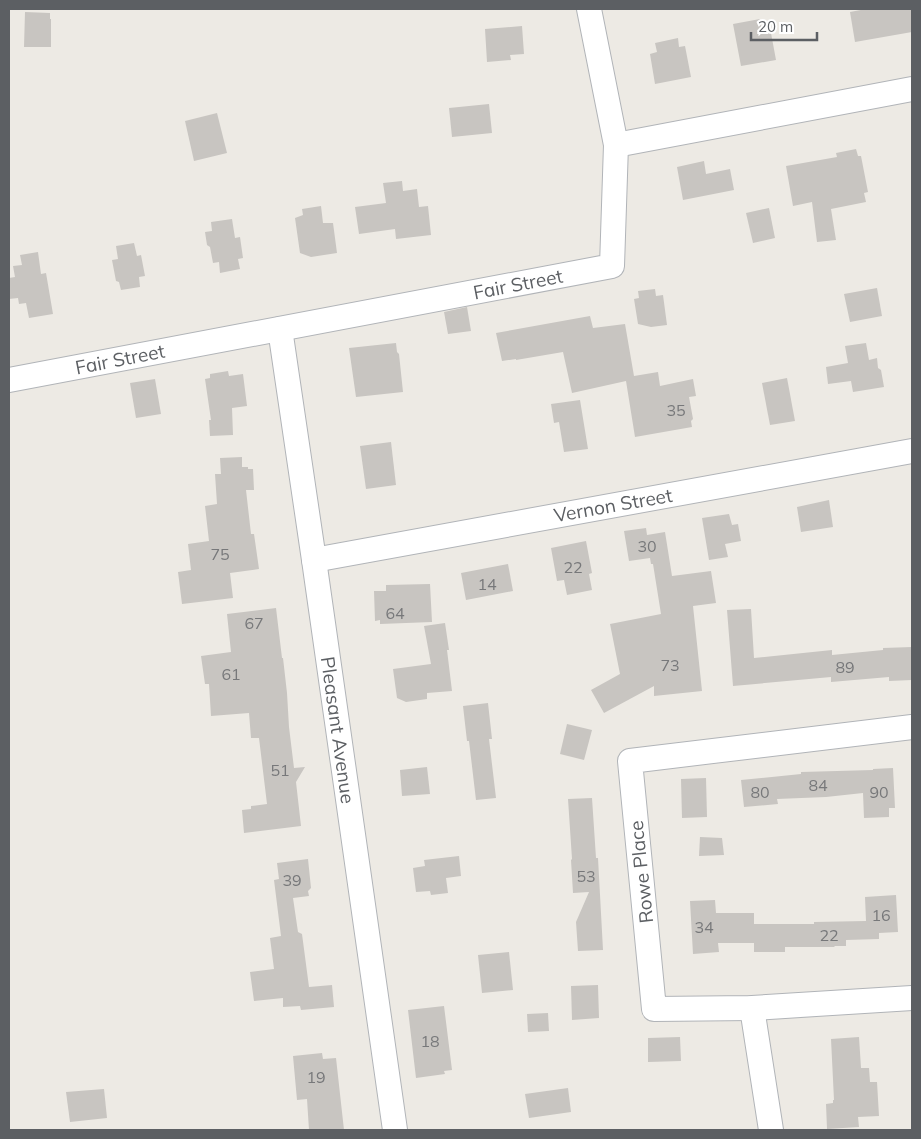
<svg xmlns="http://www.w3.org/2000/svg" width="921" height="1139" font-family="Mulish,sans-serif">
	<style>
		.building { fill: #c8c5c1 }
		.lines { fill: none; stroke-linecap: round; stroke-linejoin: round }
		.street-casing { stroke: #b1b4b8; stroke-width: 26 }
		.street { stroke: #fff; stroke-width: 24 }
		.labels { text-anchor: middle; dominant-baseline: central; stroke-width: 4.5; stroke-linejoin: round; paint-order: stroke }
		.number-label { font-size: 16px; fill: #77787a }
		.street-label { font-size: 19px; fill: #5c5f63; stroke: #fff }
	</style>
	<rect width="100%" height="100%" fill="#edeae4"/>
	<g class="building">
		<polygon points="866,9 912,9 912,32 855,42 850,12"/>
		<polygon points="25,12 50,13 50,19 51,19 51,47 24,47"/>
		<polygon points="760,19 762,34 771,33 776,60 741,66 733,24"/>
		<polygon points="522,26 524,54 510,55 511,60 487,62 485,29"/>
		<polygon points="678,38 679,47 685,46 691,77 655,84 650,54 657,52 655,43"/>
		<polygon points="489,104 492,133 452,137 449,108"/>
		<polygon points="217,113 227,153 194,161 185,121"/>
		<polygon points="856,149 858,156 861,156 868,192 864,193 866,202 831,209 836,240 817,242 812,202 793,206 786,166 837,157 836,153"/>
		<polygon points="704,161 706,174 730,169 734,190 683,200 677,167"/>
		<polygon points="402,181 403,191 417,189 419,207 428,206 431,235 396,239 395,229 359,234 355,207 386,203 383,183"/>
		<polygon points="321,206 323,223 333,223 337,253 311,257 300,253 295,218 303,215 302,209"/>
		<polygon points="769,208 775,238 753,243 746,213"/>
		<polygon points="232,219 235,238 240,237 243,258 238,259 240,269 220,273 219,262 213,263 210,247 207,245 205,232 212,231 211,222"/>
		<polygon points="134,243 137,256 141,255 145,276 139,277 140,287 121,290 119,282 116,281 112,260 118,259 116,246"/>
		<polygon points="38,252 41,274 46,273 53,314 29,318 26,303 19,304 18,298 9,299 9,278 15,277 13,266 22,265 20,255"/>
		<polygon points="877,288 882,316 850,322 844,294"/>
		<polygon points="655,289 656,296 663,295 667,325 651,327 638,324 634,299 639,298 638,291"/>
		<polygon points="467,307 471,331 448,334 444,312"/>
		<polygon points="590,316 593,328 625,324 634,376 658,372 660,386 693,379 696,396 689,397 693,419 691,421 692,427 635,437 626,381 572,393 563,352 516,360 516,359 502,361 496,333"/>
		<polygon points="396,343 397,352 399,354 403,392 356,397 349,348"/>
		<polygon points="866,343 869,360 877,358 878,368 881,370 884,387 853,392 851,381 828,384 826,367 848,363 845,346"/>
		<polygon points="228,371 229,376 243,374 247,406 232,408 233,435 210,436 209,420 211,420 205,379 210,378 210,374"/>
		<polygon points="787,378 795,421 770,425 762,383"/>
		<polygon points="155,379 161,414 136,418 130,383"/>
		<polygon points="580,400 588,449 564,452 559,422 554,423 551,404"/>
		<polygon points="391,442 396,485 366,489 360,446"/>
		<polygon points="242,457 242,467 248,467 248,469 253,469 254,490 246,490 251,534 254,534 259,569 230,573 233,598 182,604 178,572 191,570 188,544 209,541 205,506 217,504 215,474 221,474 220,458"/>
		<polygon points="829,500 833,527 801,532 797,507"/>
		<polygon points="729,514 732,525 738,524 741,541 725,544 728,557 709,560 702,518"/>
		<polygon points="646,528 647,535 665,532 672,576 711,571 716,603 693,606 702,691 654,696 654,686 604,713 591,690 620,674 610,624 661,614 653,564 651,564 650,558 629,561 624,531"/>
		<polygon points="586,541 592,573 589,574 592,590 567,595 564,580 557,581 551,548"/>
		<polygon points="508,564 513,591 466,600 461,573"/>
		<polygon points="430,584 432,622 380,624 380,620 375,621 374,591 386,591 386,585"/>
		<polygon points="276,608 282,658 283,658 287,693 289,727 294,768 305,767 296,782 301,826 244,833 242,810 251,809 251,806 267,804 259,738 251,738 249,713 211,716 209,684 205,684 201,656 231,652 227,614"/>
		<polygon points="751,609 754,658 832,650 832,655 883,650 883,648 912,647 912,680 889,681 889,677 831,682 831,677 733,686 727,610"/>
		<polygon points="445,623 449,650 447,650 452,691 427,693 427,699 406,702 397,698 393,669 431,664 424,626"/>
		<polygon points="488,703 492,739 489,739 496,798 476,800 469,741 467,741 463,706"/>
		<polygon points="567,724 592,730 584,760 560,754"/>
		<polygon points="427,767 430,794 402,796 400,770"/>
		<polygon points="893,768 895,808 889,808 889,817 864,818 863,793 826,797 777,799 778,804 744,807 741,780 801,774 801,772 873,770 873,769"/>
		<polygon points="706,778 707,817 682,818 681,779"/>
		<polygon points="592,798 596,858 598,858 603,950 578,951 576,922 589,892 573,893 571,860 572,859 568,799"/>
		<polygon points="700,837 722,838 724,855 699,856"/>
		<polygon points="459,856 461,876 446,878 448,893 431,895 430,891 416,892 413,868 425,866 424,860"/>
		<polygon points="308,859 311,888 308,891 309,896 293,898 298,932 302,934 309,987 332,985 334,1007 301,1010 300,1006 283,1007 283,998 254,1001 250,972 274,969 270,938 281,936 274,880 279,879 277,863"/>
		<polygon points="896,895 898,932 879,933 879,939 846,940 846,946 835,946 834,947 785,947 785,952 754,952 754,943 718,943 719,952 693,954 690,901 715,900 716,913 754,913 754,924 814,924 814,922 866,921 865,897"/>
		<polygon points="509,952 513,990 482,993 478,955"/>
		<polygon points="598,985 599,1018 572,1020 571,986"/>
		<polygon points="444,1006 452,1070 444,1071 445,1074 416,1078 408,1010"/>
		<polygon points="548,1013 549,1031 528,1032 527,1014"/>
		<polygon points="680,1037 681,1061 648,1062 648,1038"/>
		<polygon points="859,1037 861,1068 869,1068 870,1082 877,1082 879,1116 858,1117 859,1127 827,1129 826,1104 833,1103 833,1100 834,1100 831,1039"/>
		<polygon points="322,1053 323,1059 336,1058 344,1130 309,1130 307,1099 297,1100 293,1056"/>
		<polygon points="568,1088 571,1112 529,1118 525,1094"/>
		<polygon points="104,1089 107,1118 70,1122 66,1092"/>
	</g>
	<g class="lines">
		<defs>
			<g id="street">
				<polyline points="589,9 616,145"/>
				<polyline points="280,329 314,560 395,1130"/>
				<polyline points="9,380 612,266 616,145 912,89"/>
				<polyline points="314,560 912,451"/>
				<polyline points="912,727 630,761 654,1009 752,1008 912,998"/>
				<polyline points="752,1008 771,1130"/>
			</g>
		</defs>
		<use href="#street" class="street-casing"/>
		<use href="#street" class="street"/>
	</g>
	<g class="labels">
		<g class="number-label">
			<text x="676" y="410">35</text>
			<text x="647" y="546">30</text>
			<text x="220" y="554">75</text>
			<text x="573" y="567">22</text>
			<text x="487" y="584">14</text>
			<text x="395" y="613">64</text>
			<text x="254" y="623">67</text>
			<text x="670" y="665">73</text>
			<text x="845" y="667">89</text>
			<text x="231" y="674">61</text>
			<text x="280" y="770">51</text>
			<text x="818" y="785">84</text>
			<text x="760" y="792">80</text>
			<text x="879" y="792">90</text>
			<text x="586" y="876">53</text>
			<text x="292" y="880">39</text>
			<text x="881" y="915">16</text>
			<text x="704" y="927">34</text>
			<text x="829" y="935">22</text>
			<text x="430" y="1041">18</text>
			<text x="316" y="1077">19</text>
		</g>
		<g class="street-label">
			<text transform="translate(518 284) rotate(-11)">Fair Street</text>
			<text transform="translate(120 359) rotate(-11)">Fair Street</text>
			<text transform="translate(613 505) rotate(-10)">Vernon Street</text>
			<text transform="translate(338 730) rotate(82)">Pleasant Avenue</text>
			<text transform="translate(641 872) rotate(-96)">Rowe Place</text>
		</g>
	</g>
	<rect width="921" height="1139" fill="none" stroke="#5c5f63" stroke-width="20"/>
	<path d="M751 32v8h66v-8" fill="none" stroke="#5c5f63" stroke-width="2.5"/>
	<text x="758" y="32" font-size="15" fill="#5c5f63" stroke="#ffffff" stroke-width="4" paint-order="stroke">20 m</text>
</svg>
